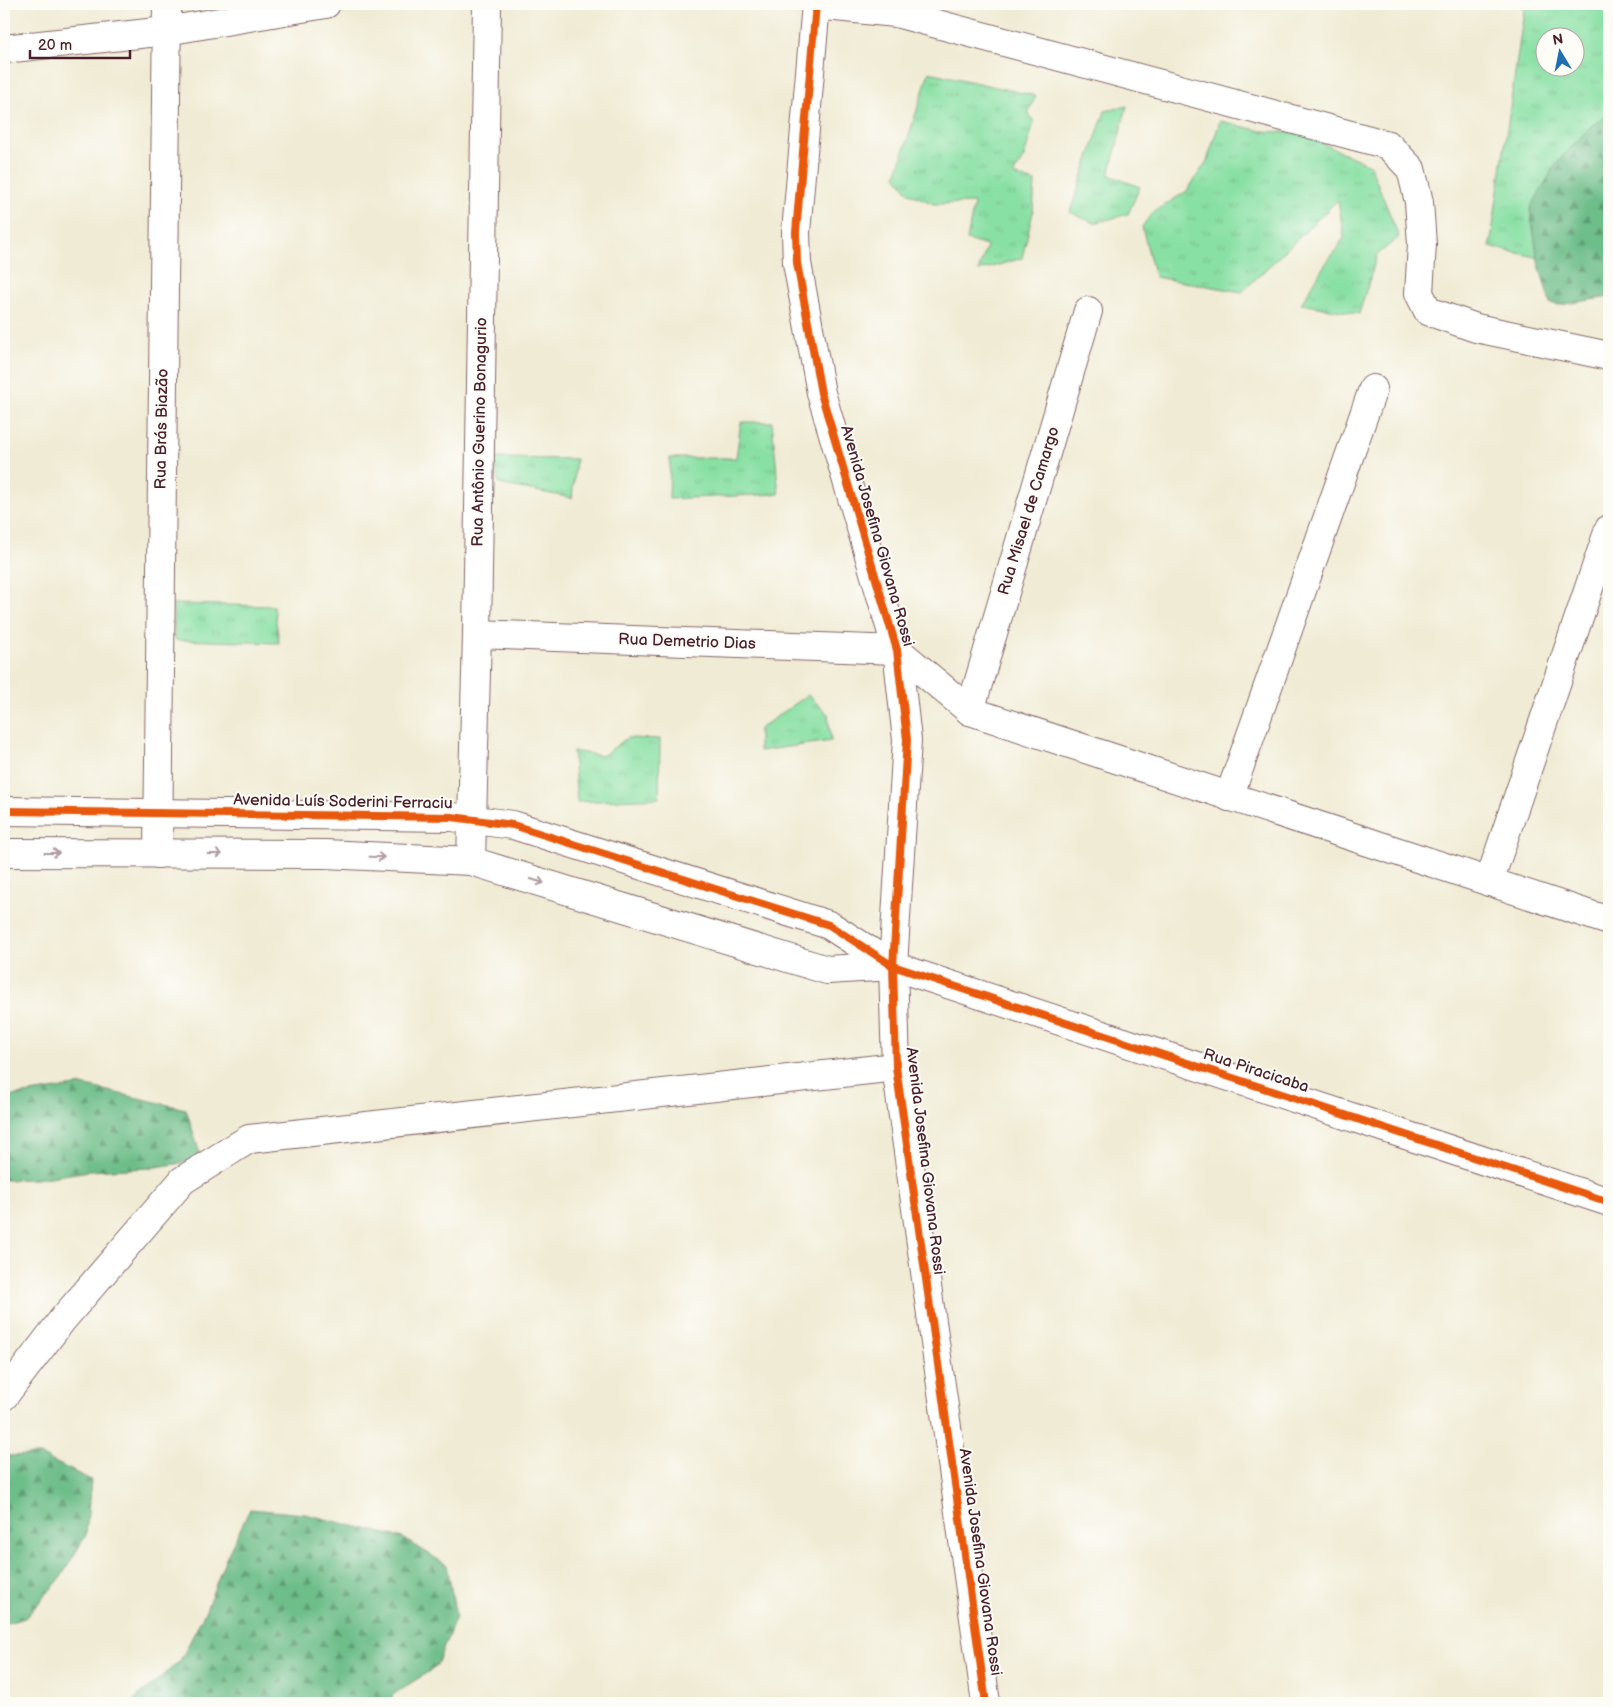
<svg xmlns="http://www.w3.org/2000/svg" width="1613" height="1707" font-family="'Balsamiq Sans',sans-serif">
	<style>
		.grass { fill: url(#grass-tufts); stroke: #6a8068; fill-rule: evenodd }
		.forest { fill: url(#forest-firs); stroke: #5c6e5a }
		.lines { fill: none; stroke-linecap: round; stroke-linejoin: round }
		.minor-casing { stroke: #846666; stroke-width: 30 }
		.tertiary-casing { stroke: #846666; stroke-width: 30 }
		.minor { stroke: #fff; stroke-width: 28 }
		.tertiary { stroke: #fff; stroke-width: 28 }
		.cycleway-casing { stroke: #fdfcf7; stroke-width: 11 }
		.cycleway { stroke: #e8590c; stroke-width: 8 }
		.oneway { stroke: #ae9aa0 }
		.labels { text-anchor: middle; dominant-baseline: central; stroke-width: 4; stroke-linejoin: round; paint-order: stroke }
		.street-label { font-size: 16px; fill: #4a1f2b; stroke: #fdfcf7 }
	</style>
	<defs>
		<pattern id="grass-tufts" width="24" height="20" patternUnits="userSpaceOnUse" patternTransform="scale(1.25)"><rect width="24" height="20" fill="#89e0a4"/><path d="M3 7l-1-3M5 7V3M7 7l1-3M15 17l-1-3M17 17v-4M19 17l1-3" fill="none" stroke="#78c08d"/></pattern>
		<pattern id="forest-firs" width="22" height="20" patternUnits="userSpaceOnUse" patternTransform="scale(1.25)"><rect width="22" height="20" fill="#6ebe8a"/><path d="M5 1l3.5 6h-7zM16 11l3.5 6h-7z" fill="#5c9a71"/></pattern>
	</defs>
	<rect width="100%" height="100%" fill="#fdfcf7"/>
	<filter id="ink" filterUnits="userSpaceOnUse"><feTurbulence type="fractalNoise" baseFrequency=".02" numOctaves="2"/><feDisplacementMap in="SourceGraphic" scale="10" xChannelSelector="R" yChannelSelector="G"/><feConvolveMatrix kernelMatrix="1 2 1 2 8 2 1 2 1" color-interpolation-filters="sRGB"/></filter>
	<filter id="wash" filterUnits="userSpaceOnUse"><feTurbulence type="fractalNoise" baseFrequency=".0096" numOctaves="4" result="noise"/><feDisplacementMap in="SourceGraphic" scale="20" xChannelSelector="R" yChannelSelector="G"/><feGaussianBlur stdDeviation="1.12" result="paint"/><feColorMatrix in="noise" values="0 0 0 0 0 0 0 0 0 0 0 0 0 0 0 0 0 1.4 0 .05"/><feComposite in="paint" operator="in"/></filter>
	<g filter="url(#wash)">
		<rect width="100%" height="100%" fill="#f0ebd4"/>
		<g class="grass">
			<path d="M1525,4h84v269l-119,-26zM1546,38h30v30h-30z"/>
			<polygon points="929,72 1036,96 1028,112 1034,123 1024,157 1013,175 1035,182 1033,212 1022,258 978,271 987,246 967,240 974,203 934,204 909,193 896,176"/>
			<polygon points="1127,106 1109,175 1140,187 1128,214 1094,223 1070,212 1105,111"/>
			<polygon points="1220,121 1261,131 1300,133 1370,165 1399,237 1377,255 1359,314 1301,304 1322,269 1344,238 1338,200 1242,292 1155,277 1142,227 1152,213 1187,191 1207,161"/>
			<polygon points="741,422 772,422 779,494 669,499 670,458 736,458"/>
			<polygon points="493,458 576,459 572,498 499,484"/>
			<polygon points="173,604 274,606 279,643 175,640"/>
			<polygon points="808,695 828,714 831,741 759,751 759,729"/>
			<polygon points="627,738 660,739 659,798 577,802 573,751 602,756"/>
		</g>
		<g class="forest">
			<polygon points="1609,115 1609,297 1559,305 1550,303 1538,261 1530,209 1556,164 1591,126"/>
			<polygon points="82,1085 186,1109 202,1160 149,1168 89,1171 37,1179 4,1180 4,1097"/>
			<polygon points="40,1455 91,1480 86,1535 60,1579 25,1618 4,1624 4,1456"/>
			<polygon points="250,1509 305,1514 403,1538 447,1565 456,1617 436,1667 394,1694 388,1703 130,1703 180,1661 206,1610 225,1560"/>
		</g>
	</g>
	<g filter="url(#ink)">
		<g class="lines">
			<defs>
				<g id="minor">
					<polyline points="815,5 896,13 1388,145 1411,169 1419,202 1422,244 1419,293 1428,311 1476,328 1609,356"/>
					<polyline points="4,49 166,31 326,4"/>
					<polyline points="477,634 897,650 970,711 1609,921"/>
					<polyline points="970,711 1088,311"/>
					<polyline points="1229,797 1373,389"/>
					<polyline points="158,854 167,4"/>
					<polyline points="471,861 477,634 487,4"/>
					<polyline points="1489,882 1609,529"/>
					<polyline points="4,1396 63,1319 183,1180 249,1139 896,1067"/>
				</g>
				<g id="tertiary">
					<polyline points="816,4 796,232 797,263 821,393 897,650 907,740 893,966 896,1067 986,1703"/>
					<polyline points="4,811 452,817 513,825 829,925 893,966 1609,1202"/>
					<polyline points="4,853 325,854 471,861 827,970 893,966"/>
				</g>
			</defs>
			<use href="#minor" class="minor-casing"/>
			<use href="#tertiary" class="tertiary-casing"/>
			<use href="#minor" class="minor"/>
			<use href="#tertiary" class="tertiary"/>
			<defs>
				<g id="cycleway">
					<polyline points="816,4 796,232 797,263 821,393 897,650 907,740 893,966 896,1067 986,1703"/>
					<polyline points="4,811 452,817 513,825 829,925 893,966 1609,1202"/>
				</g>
			</defs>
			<use href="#cycleway" class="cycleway-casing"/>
			<use href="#cycleway" class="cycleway"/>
		</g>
		<defs><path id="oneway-shaft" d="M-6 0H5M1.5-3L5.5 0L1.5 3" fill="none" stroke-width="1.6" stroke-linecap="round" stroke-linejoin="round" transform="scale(1.25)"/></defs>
		<g class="oneway">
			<use href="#oneway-shaft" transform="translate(52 853)"/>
			<use href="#oneway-shaft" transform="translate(215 854)"/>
			<use href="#oneway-shaft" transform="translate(377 857) rotate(2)"/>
			<use href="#oneway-shaft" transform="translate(537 881) rotate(17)"/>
		</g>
	</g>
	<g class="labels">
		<g class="street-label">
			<text transform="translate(162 429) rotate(-89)">Rua Brás Biazão</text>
			<text transform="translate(480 432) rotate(-89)">Rua Antônio Guerino Bonagurio</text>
			<text transform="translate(1029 511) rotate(-73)">Rua Misael de Camargo</text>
			<text transform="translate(877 536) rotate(74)">Avenida Josefina Giovana Rossi</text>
			<text transform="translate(687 642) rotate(2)">Rua Demetrio Dias</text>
			<text transform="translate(343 802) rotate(1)">Avenida Luís Soderini Ferraciu</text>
			<text transform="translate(1256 1071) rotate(18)">Rua Piracicaba</text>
			<text transform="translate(925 1161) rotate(83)">Avenida Josefina Giovana Rossi</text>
			<text transform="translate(980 1562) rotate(82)">Avenida Josefina Giovana Rossi</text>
		</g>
	</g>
	<rect width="1613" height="1707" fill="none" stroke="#fdfcf7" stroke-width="20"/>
	<g transform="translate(1560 52) rotate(350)"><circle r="24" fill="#fdfcf7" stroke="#b5a4a5"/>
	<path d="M0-4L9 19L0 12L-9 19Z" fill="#1f6fb2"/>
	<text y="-8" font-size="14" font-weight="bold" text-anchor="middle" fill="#4a1f2b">N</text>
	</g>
	<path d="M30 50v8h100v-8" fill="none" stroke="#4a1f2b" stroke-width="2.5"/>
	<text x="38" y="50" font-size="15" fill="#4a1f2b" stroke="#fdfcf7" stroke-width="4" paint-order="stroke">20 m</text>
</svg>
